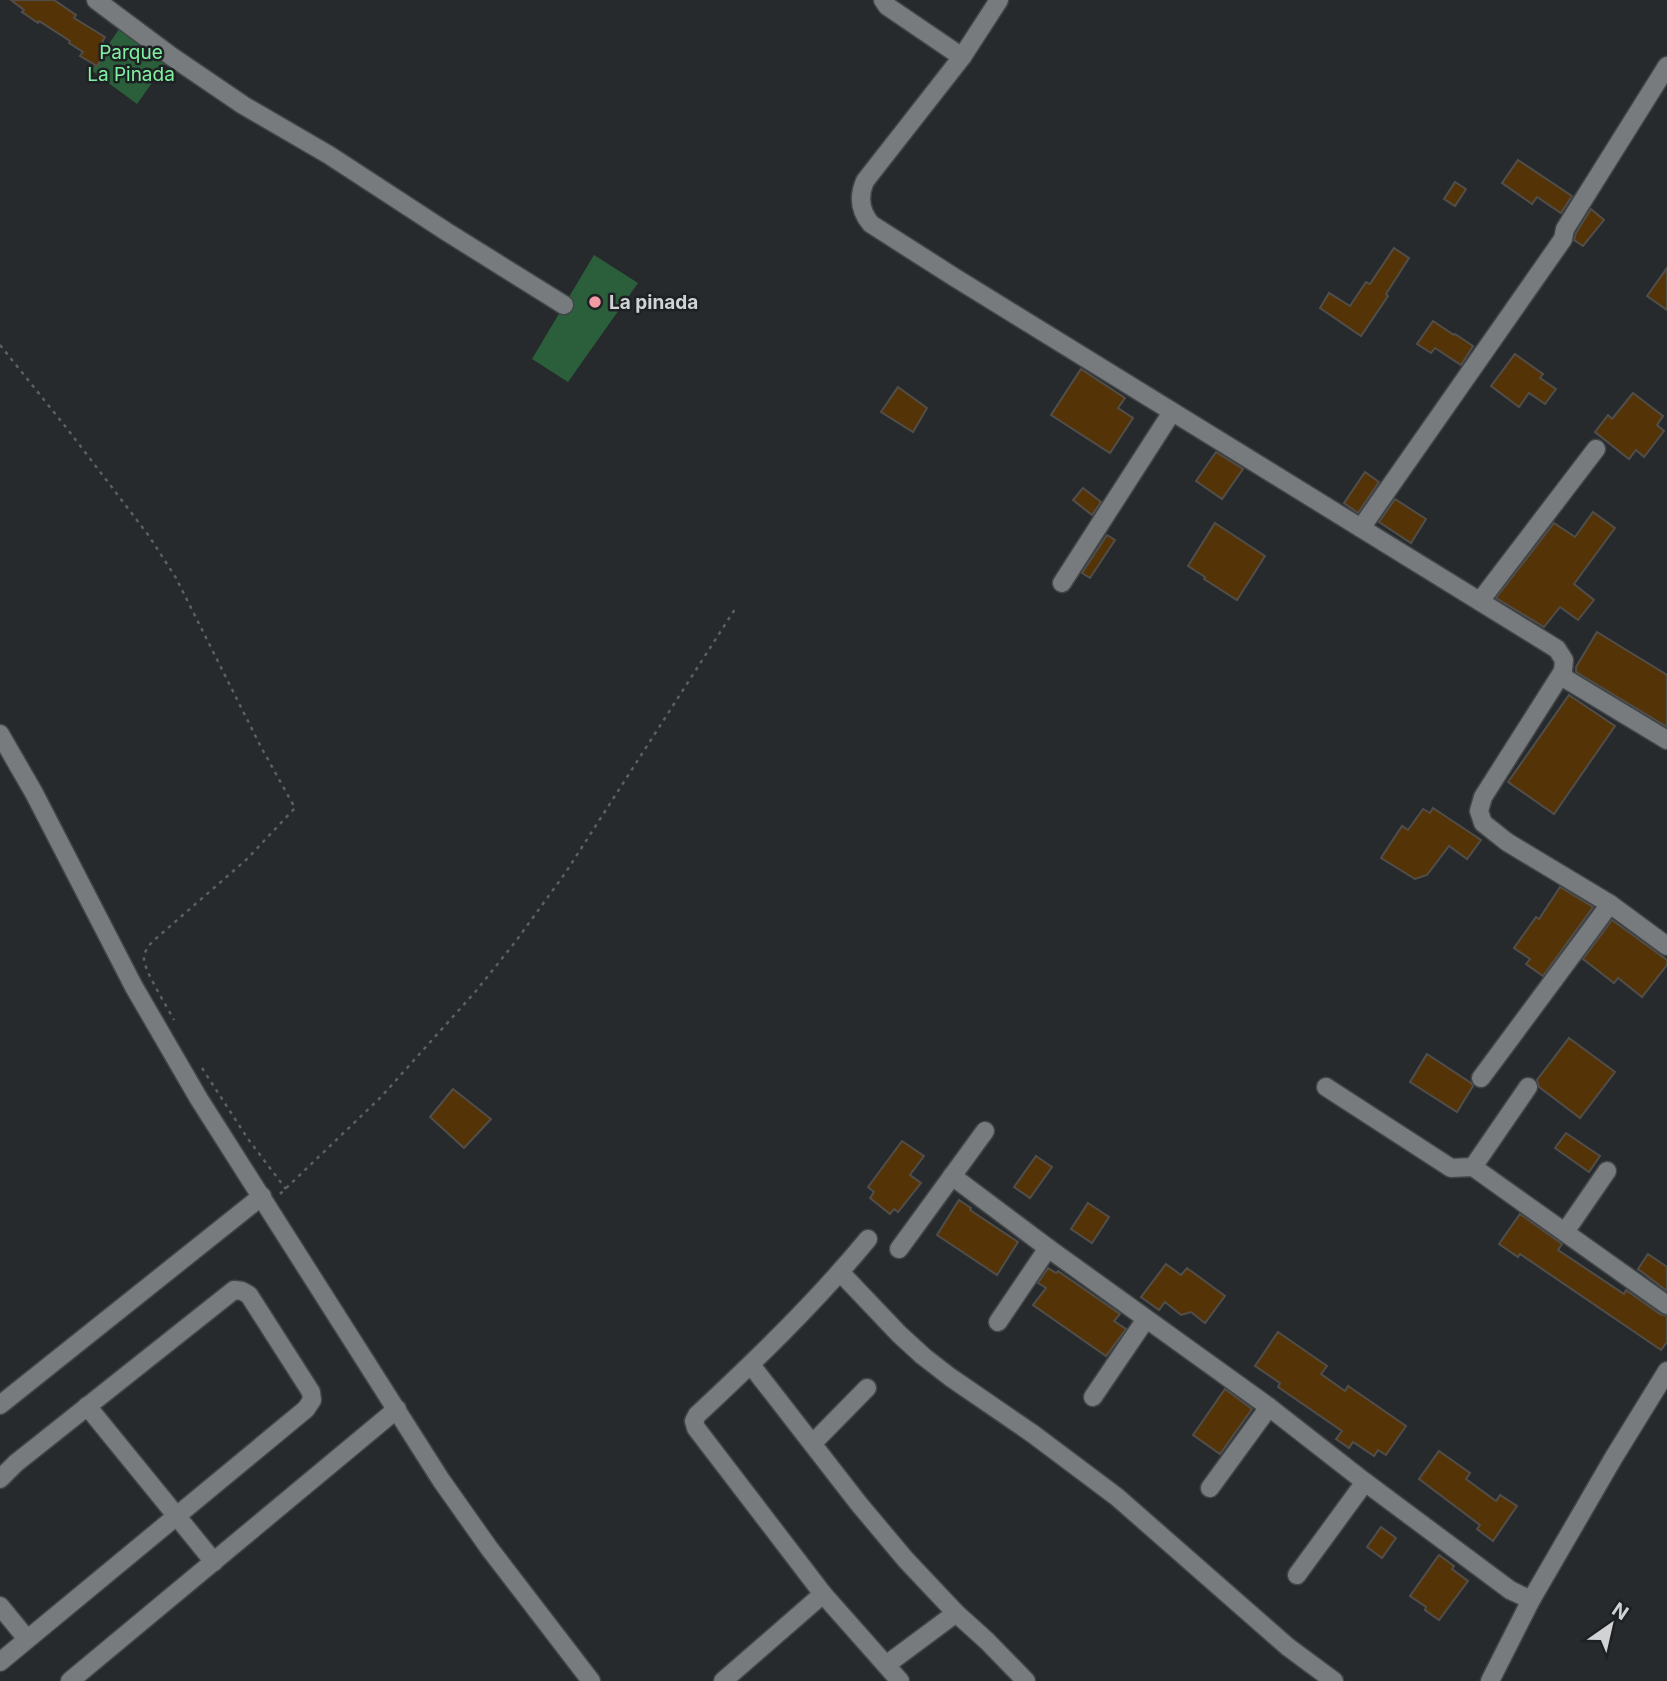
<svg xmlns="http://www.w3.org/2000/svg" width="1667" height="1681" font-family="Inter,sans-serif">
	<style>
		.green { fill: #2b5f3b }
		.building { fill: #543307; stroke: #514e4a; stroke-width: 2 }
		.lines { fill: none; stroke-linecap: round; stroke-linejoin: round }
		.minor-casing { stroke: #424547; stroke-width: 21 }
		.path { stroke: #5d5f62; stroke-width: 2.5; stroke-dasharray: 3.5 5; stroke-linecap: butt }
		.minor { stroke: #777b7e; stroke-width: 18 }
		.poi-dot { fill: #f49aa5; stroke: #1e2123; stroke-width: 2.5 }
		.labels { text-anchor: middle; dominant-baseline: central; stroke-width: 5; stroke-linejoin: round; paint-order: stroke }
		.park-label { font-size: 19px; fill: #80f1a2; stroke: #1e2123 }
		.poi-label { font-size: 19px; font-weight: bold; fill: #d0d2d4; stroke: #1e2123; text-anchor: start }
	</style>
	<rect width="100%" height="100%" fill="#272a2d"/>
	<g class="green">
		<polygon points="124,22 171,56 137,104 91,70"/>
		<polygon points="594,255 638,283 568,382 532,359"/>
	</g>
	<g class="building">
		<polygon points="11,0 54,0 76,15 74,18 105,37 102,42 109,47 97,66 80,56 83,52 69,43 70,41 39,21 38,23 22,12 24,10"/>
		<polygon points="1518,160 1572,196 1561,213 1537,197 1532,204 1502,183"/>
		<polygon points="1455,182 1466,189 1455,206 1444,199"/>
		<polygon points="1591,209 1604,220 1583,246 1574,240 1576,233"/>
		<polygon points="1394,248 1409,258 1386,294 1388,296 1361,336 1320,308 1329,293 1350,306 1366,282 1370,284"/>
		<polygon points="1667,268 1667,310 1647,296"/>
		<polygon points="1433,321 1454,335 1455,334 1473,346 1461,365 1435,348 1431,353 1417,344"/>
		<polygon points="1515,354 1543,374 1540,378 1556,389 1545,404 1529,393 1519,407 1491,386"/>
		<polygon points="1081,369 1125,398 1118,408 1133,418 1110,453 1051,415"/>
		<polygon points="898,387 927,408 913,432 881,412"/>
		<polygon points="1633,393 1663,416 1657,425 1664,431 1644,457 1636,450 1629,459 1595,432 1608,415 1612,419"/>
		<polygon points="1216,452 1243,469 1222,499 1196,481"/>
		<polygon points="1365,472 1379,482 1358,513 1344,503"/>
		<polygon points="1083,488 1101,502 1092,515 1073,500"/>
		<polygon points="1395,499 1426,519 1411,543 1379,522"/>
		<polygon points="1593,512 1615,528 1574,584 1594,600 1578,620 1560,607 1544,627 1496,598 1554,523 1575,537"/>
		<polygon points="1215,523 1265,556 1237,600 1204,579 1205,577 1188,566"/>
		<polygon points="1107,535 1115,540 1090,578 1082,573"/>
		<polygon points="1597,632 1667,675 1667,727 1576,672 1576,667"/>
		<polygon points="1569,695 1615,726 1554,814 1508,782"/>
		<polygon points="1433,808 1481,840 1467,859 1449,846 1427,875 1415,879 1381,858 1402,826 1408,830 1423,809 1430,813"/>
		<polygon points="1560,887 1593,907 1543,976 1526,964 1530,959 1514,948 1536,917 1539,919"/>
		<polygon points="1612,920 1667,960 1667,965 1642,997 1618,978 1614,983 1583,959"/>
		<polygon points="1569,1038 1615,1072 1580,1118 1539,1087 1537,1080"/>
		<polygon points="1427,1054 1471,1083 1473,1086 1457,1112 1410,1082"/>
		<polygon points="453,1089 491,1119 464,1148 430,1117"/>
		<polygon points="1566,1133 1600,1156 1589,1172 1555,1148"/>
		<polygon points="902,1141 924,1156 910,1175 921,1183 898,1212 894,1209 890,1214 870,1198 874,1192 868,1187"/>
		<polygon points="1036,1156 1052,1167 1030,1198 1014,1187"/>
		<polygon points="959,1200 971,1208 970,1210 1018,1242 997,1275 937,1235"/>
		<polygon points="1088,1203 1109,1217 1092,1243 1071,1229"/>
		<polygon points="1520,1214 1562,1244 1558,1250 1624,1294 1626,1290 1660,1314 1667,1316 1667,1342 1661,1350 1520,1254 1518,1257 1499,1244"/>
		<polygon points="1648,1254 1667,1267 1667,1291 1638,1269"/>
		<polygon points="1166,1264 1181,1275 1187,1268 1225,1296 1205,1323 1191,1312 1181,1315 1165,1302 1159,1310 1141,1297"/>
		<polygon points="1048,1268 1056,1273 1058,1271 1120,1314 1114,1321 1126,1329 1106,1356 1033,1305 1046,1288 1038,1283"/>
		<polygon points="1278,1332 1327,1366 1321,1374 1345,1391 1348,1386 1406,1426 1386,1455 1378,1450 1374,1456 1353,1442 1349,1448 1336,1439 1342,1431 1278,1387 1280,1383 1255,1366"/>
		<polygon points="1225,1389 1252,1409 1220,1454 1193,1435"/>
		<polygon points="1439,1451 1470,1473 1466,1479 1496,1501 1500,1495 1517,1506 1493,1541 1477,1529 1480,1525 1419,1479"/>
		<polygon points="1381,1527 1396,1538 1382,1558 1367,1547"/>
		<polygon points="1439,1555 1454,1566 1452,1569 1468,1581 1439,1620 1425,1610 1426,1607 1410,1596"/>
	</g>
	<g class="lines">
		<defs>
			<g id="minor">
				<polyline points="96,0 171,56 243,105 329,155 447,232 564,305"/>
				<polyline points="883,0 887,6 962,57"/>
				<path d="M999,0l-37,57 -97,124c-7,16 -5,30 6,43l83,53 603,372 7,11 -1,11 -80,126 -4,14 4,12 24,19 103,62 57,42"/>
				<polyline points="1361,528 1563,239 1565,229 1667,66"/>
				<polyline points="1062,583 1172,412"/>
				<polyline points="1480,601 1596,449"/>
				<polyline points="1561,676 1667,740"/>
				<polyline points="0,734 34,793 134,987 199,1099 441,1480 489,1548 591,1681"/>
				<polyline points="1481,1078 1610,904"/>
				<polyline points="1326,1087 1451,1168 1473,1167 1667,1305"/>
				<polyline points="1473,1167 1528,1087"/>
				<polyline points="952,1176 1048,1248 1269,1407 1365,1482 1510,1590 1531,1600"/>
				<polyline points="1565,1232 1607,1171"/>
				<path d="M868,1239c-52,63 -111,120 -171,176l-3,6 2,7 127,166 77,87"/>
				<polyline points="899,1249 985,1131"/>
				<polyline points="841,1273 899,1334 923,1356 950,1377 1033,1434 1117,1497 1288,1647 1334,1681"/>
				<polyline points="998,1322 1048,1248"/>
				<polyline points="751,1365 859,1504 906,1560 956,1613 987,1641 1026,1681"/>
				<polyline points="1093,1397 1146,1319"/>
				<polyline points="0,1405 262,1196"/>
				<polyline points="87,1406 214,1562"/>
				<polyline points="813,1443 867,1388"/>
				<polyline points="0,1479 16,1463 234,1290 242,1291 249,1295 311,1392 312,1400 306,1409 0,1662"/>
				<polyline points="1210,1488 1269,1407"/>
				<polyline points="1297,1575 1365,1482"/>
				<polyline points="0,1606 27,1639"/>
				<polyline points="886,1665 956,1613"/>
				<polyline points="70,1681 397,1409"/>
				<polyline points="723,1681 823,1594"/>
				<polyline points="1490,1681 1531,1600 1614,1457 1667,1371"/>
			</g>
		</defs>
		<use href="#minor" class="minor-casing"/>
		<g class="path">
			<path d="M0,345l65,81 84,110 27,42 85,169 34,61 -48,51 -95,83c-4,5 -8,10 -8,16 -1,11 24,50 30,62"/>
			<polyline points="202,1068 248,1139 286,1189"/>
			<polyline points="280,1194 381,1097 476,991 516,941 566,872 737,606"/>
		</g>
		<use href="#minor" class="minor"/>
	</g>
	<circle class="poi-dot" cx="595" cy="302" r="7"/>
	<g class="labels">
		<g class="park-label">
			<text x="131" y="52">Parque<tspan x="131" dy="22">La Pinada</tspan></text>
		</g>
		<g class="poi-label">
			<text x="609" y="302">La pinada</text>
		</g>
	</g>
	<g transform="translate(1611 1625) rotate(34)" stroke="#1e2123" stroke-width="5" paint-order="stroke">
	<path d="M0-5L12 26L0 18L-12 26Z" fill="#d0d2d4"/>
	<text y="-10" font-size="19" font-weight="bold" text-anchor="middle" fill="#d0d2d4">N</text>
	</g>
</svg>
